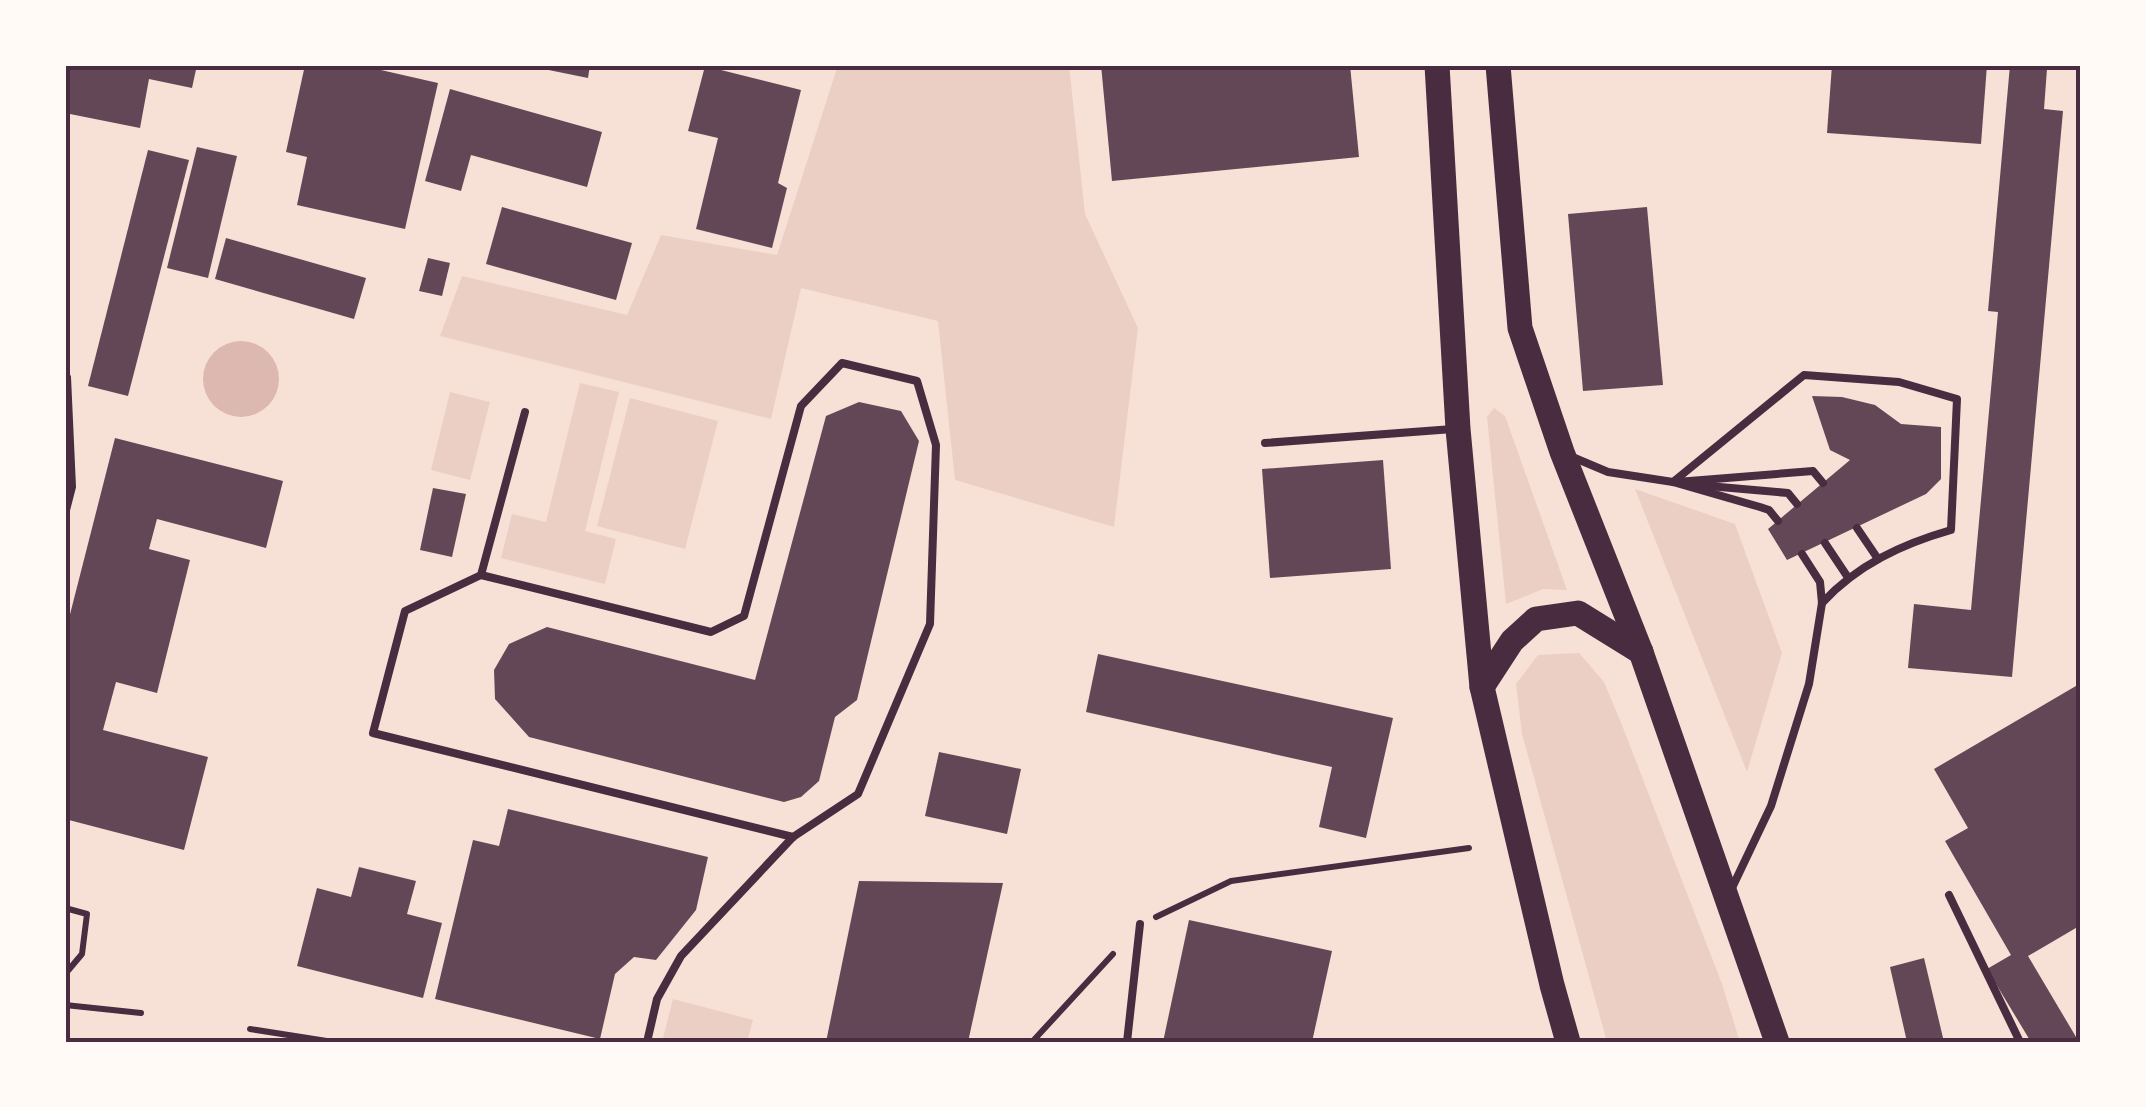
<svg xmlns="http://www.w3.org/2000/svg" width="2146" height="1107" font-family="Helvetica,sans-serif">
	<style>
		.green { fill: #ebcfc5 }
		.water { fill: #dcb8b0 }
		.building { fill: #644757 }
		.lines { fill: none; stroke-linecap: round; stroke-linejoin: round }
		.path { stroke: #4a2c40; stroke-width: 6 }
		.service { stroke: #4a2c40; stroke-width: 8 }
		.primary { stroke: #4a2c40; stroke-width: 25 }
		.neatline { fill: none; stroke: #4a2c40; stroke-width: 4 }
	</style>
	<rect width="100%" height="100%" fill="#f7e1d7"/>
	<g class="green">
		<polygon points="838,65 1069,65 1085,214 1138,328 1114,527 955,480 938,321 801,288 771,419 440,336 462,276 627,315 661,235 777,255"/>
		<polygon points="580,383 619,392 585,531 616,539 605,584 501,558 512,514 546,522"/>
		<polygon points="450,392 490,402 470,480 431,470"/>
		<polygon points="630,398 718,421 685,549 597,526"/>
		<polygon points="1494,408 1505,416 1567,590 1543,589 1506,604 1487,417"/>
		<polygon points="1635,489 1735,524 1782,653 1747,772"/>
		<polygon points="1579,653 1604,682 1622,725 1722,984 1740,1042 1607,1042 1522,734 1516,684 1538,655"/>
		<polygon points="673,999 753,1020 747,1042 662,1042"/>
	</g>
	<circle class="water" cx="241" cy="379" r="38"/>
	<g class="building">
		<polygon points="65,65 197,65 192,88 149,79 140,128 65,113"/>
		<polygon points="305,65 359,65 438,83 405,229 297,205 307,157 286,152"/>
		<polygon points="524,65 590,65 588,78"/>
		<polygon points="1101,65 1350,65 1359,157 1112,181"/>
		<polygon points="1832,65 1987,65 1981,144 1827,133"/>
		<polygon points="2010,65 2047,69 2044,109 2063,111 2012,677 1908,668 1914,604 1971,610 1998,312 1988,311"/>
		<polygon points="705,66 801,90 778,183 787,188 772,248 696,229 718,138 688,131"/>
		<polygon points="450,89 602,132 587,187 471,155 461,191 425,181"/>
		<polygon points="197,147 237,156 208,278 167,268"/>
		<polygon points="148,150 189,160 128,396 88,386"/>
		<polygon points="502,207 632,243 616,300 486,264"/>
		<polygon points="1647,207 1663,385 1583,391 1568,214"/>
		<polygon points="226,238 366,278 354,319 215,279"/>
		<polygon points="428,258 450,263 442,296 419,291"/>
		<polygon points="1812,396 1842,397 1875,405 1901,424 1941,427 1941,479 1926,494 1787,560 1768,529 1850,460 1830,450"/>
		<polygon points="859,402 901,411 919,441 857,700 835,717 819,781 801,797 784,802 529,737 495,699 494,670 509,644 547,627 755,680 826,416"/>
		<polygon points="115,438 283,481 266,548 157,519 149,549 190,560 157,693 116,682 103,730 208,757 184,850 65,819 65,634"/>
		<polygon points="1383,460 1391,569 1270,578 1262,469"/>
		<polygon points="433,488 466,494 452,557 420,550"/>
		<polygon points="1098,654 1393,718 1366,838 1319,827 1332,767 1086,712"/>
		<polygon points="2081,683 2081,925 2028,956 2079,1042 2031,1042 1987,969 2011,955 1945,841 1968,828 1934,769"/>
		<polygon points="939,752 1021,769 1007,834 925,816"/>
		<polygon points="508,809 708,857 696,910 656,960 634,957 615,974 600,1039 435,999 473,840 499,846"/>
		<polygon points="359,867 416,881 407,914 442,923 423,998 297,966 317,888 351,897"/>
		<polygon points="859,881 1003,883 968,1042 826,1042"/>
		<polygon points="1189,920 1332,951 1312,1042 1163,1042"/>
		<polygon points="1924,958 1944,1042 1907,1042 1890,967"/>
	</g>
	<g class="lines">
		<g class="path">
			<polyline points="65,371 68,377 73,487 65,518"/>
			<polyline points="65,908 87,914 82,954 66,973 65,983"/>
			<polyline points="1156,917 1231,881 1469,848"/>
			<polyline points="65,1005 141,1013"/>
			<polyline points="250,1029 333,1042"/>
			<polyline points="1032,1042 1113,954"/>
		</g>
		<g class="service">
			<polyline points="525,412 481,575 405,611 373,733 793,837"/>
			<polyline points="1265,443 1453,429"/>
			<polyline points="1570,456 1608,472 1673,482 1760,507 1769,510 1778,521"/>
			<path d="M1673,482l131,-107 95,7 58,17 -6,131c-49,14 -94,35 -129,73"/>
			<polyline points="1677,482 1813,471 1823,483"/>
			<polyline points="1697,485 1788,493 1797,504"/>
			<polyline points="1857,528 1878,559"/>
			<polyline points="1825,543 1847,576"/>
			<polyline points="481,575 711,632 744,616 801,406 842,363 917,381 936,445 930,624 858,794 793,837 681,956 657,999 647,1042"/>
			<polyline points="1731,890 1771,806 1809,684 1822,603 1820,582 1802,554"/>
			<polyline points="1949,895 2020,1042"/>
			<polyline points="1127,1042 1140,924"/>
		</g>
		<g class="primary">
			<polyline points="1437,65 1458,429 1482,687 1552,985 1568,1042"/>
			<polyline points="1498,65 1520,328 1562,452 1641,652 1777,1042"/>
			<polyline points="1482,687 1512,641 1536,619 1578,613 1641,652"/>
		</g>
	</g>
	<rect width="2146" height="1107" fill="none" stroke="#fffaf5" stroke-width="135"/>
	<rect x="68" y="68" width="2010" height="972" class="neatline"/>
</svg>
